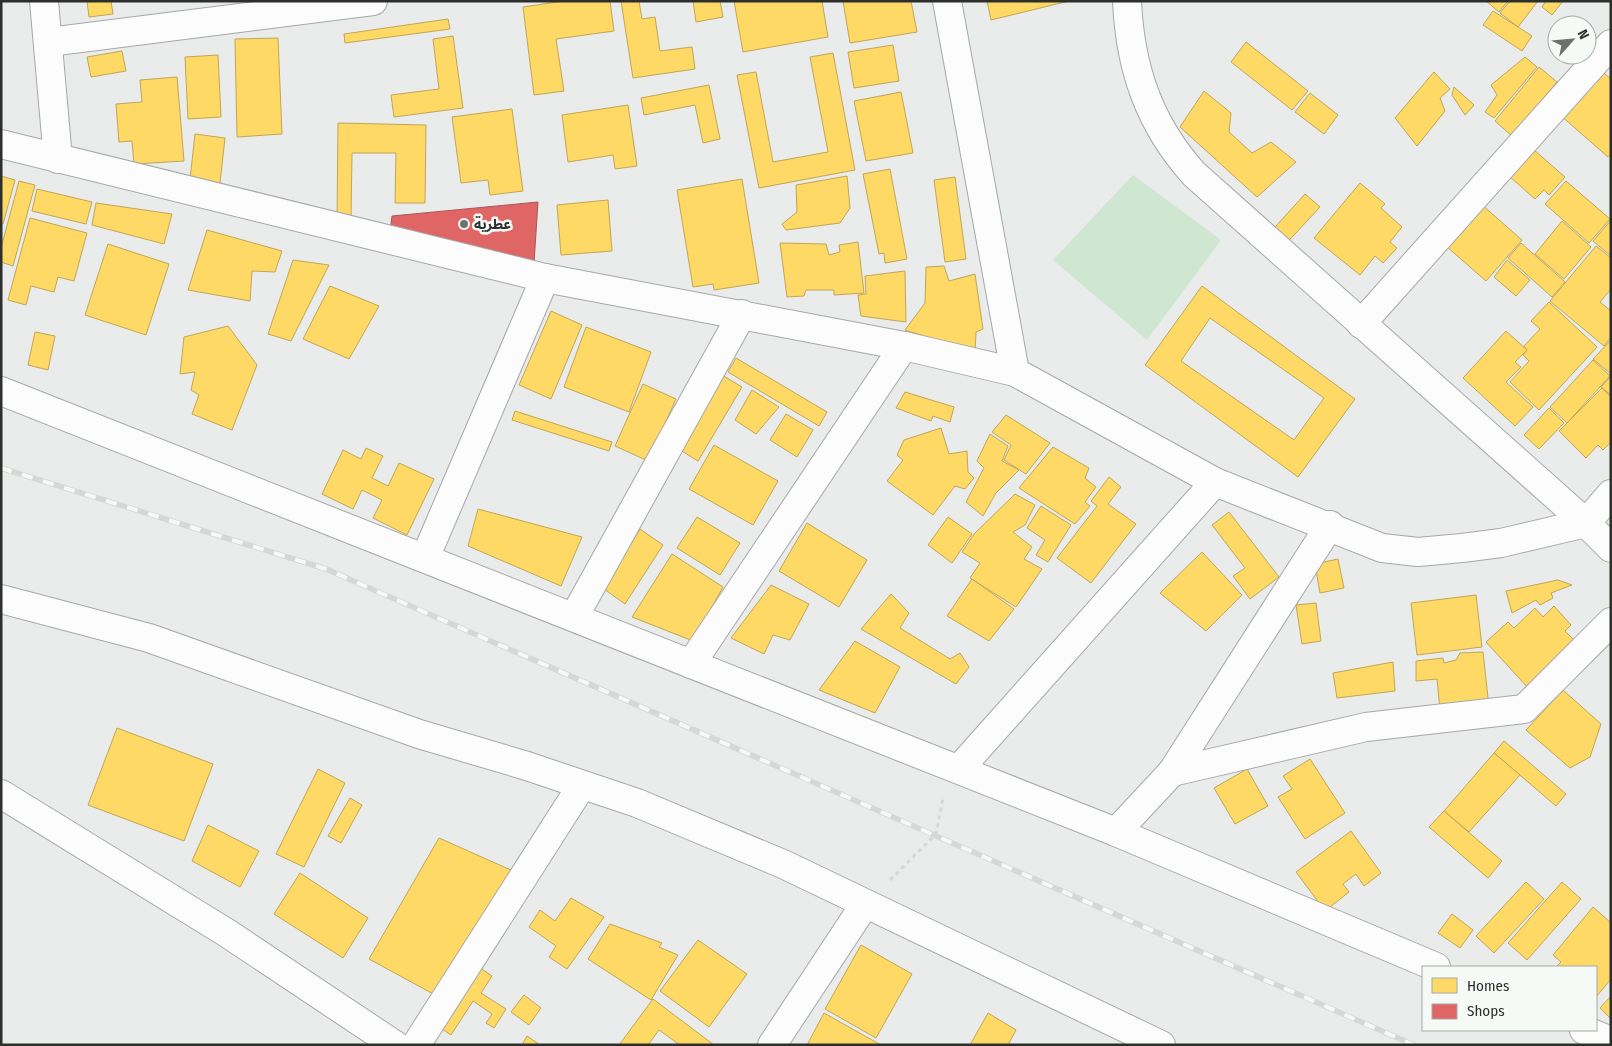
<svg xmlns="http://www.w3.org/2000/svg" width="1612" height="1046" font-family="'Fira Sans Condensed','Noto Sans Arabic',sans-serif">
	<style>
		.green { fill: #cfe7d1 }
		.homes { fill: #ffd966; stroke: #c0a655; fill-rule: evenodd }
		.shops { fill: #e06666; stroke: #aa5655 }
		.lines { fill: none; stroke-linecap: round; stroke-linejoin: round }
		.minor-casing { stroke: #a6a8a6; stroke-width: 30 }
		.path { stroke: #d6d7d6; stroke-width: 3; stroke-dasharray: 4 4; stroke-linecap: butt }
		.minor { stroke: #fcfcfc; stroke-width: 28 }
		.rail-casing { stroke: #d6d8d6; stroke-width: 5.5 }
		.rail { stroke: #f6faf6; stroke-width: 4; stroke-dasharray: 11; stroke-linecap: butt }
		.poi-dot { fill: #6f716f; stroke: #f6faf6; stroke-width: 2 }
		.labels { text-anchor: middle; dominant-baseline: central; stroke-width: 5; stroke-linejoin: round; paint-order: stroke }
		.poi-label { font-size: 14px; font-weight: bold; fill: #2d2f2d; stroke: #f6faf6; text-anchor: start }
	</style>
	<rect width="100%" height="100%" fill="#e9ecea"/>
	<polygon class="green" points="1133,175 1221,240 1147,340 1053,260"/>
	<g class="homes">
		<polygon points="87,1 111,1 113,14 89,17"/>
		<polygon points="564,1 610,1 614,31 556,39 564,91 534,95 523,7"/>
		<polygon points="621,1 639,1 642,19 655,17 660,51 692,47 695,69 633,78"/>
		<polygon points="693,1 720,1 723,17 696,22"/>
		<polygon points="734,1 822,1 828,37 743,52"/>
		<polygon points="843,1 911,1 917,32 850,43"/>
		<polygon points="987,1 1069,1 991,20"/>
		<polygon points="1486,1 1508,1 1499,12"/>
		<polygon points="1510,1 1538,1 1518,27 1500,13"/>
		<polygon points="1546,1 1563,1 1552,15 1542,7"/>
		<polygon points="1493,11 1532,36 1522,51 1483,25"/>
		<polygon points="448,19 450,29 345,43 344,34"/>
		<polygon points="453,36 463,108 394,117 391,95 439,89 433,39"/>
		<polygon points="278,38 282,134 237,137 235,39"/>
		<polygon points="1246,42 1308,91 1292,110 1231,62"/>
		<polygon points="893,45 899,81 854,88 848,52"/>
		<polygon points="122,51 126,71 91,77 87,57"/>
		<polygon points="833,53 855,170 759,188 737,75 756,72 773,162 828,152 810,57"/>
		<polygon points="218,55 221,117 188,119 185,57"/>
		<polygon points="1525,57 1537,67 1494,118 1485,112 1497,95 1491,85"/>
		<polygon points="1539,67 1557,82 1512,136 1495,121"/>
		<polygon points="1598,68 1611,79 1611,154 1608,157 1559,114"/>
		<polygon points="1434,72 1450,89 1440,98 1445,111 1417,146 1395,118"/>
		<polygon points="177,77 184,161 134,164 132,141 119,142 116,104 142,102 140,80"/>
		<polygon points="709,85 720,139 703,143 695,105 644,115 641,98"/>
		<polygon points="1454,87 1474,105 1465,115 1452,95"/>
		<polygon points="1204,91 1231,113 1229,132 1252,153 1271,142 1296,162 1257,197 1180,127"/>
		<polygon points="901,92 913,153 866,161 854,101"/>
		<polygon points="1310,93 1338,115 1324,134 1295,112"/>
		<polygon points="628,105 637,166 615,169 613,155 568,162 562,115"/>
		<polygon points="512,109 523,191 490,195 488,180 461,183 452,117"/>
		<polygon points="338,123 426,125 425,203 395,203 396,153 352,153 351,219 337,218"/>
		<polygon points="195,134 225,138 219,192 189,188"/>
		<polygon points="1533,149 1565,177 1549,195 1544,190 1535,199 1509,176"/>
		<polygon points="890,169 907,259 885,263 884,253 879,254 863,174"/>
		<polygon points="1,176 15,180 3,224 1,224"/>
		<polygon points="847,176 850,208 840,223 786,230 782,224 797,212 796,185"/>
		<polygon points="955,177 966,259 945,262 934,180"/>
		<polygon points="742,179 759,283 714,290 713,284 693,287 677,190"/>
		<polygon points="19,181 35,185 13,266 1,262 1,248"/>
		<polygon points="1566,181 1610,219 1589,243 1545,204"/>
		<polygon points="1360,183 1385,204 1381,208 1402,227 1390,242 1397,248 1383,263 1375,256 1360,275 1314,238"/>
		<polygon points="37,189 92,202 86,224 32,211"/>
		<polygon points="1305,194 1320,207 1281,249 1267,236"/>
		<polygon points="608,200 612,251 561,255 557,205"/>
		<polygon points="96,203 172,214 164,244 92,225"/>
		<polygon points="1482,205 1522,240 1486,281 1446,246"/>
		<polygon points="30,218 87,233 74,281 58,277 54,292 31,286 26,305 8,300"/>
		<polygon points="1611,220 1611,256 1593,241"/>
		<polygon points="1562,221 1591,247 1564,279 1535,254"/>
		<polygon points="207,230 282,251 275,272 252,271 250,301 188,290"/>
		<polygon points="858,242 864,293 834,295 834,290 806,290 804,296 787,297 780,243 826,244 829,255 840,252 839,245"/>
		<polygon points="1521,243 1565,282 1552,297 1508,258"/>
		<polygon points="108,244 169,264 146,335 85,315"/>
		<polygon points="1596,246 1611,258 1611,289 1600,302 1611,311 1611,337 1604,346 1550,301"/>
		<polygon points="293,260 329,265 291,341 268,334"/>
		<polygon points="1507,260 1530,280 1516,296 1494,277"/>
		<polygon points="944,266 949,281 975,274 983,329 976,332 975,353 937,345 934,339 905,330 925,303 926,267"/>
		<polygon points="905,271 906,322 861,316 858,295 866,294 865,276"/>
		<polygon points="330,286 379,306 349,359 303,339"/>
		<path d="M1202,286l153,113 -57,78 -153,-112zM1210,318l114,80 -30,42 -113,-79z"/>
		<polygon points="1549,302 1597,347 1539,410 1510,382 1529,361 1523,355 1527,350 1524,346 1540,329 1531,321"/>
		<polygon points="551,311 582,325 551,399 519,385"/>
		<polygon points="228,326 257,365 232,430 192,414 199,395 191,390 195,372 180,374 184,337"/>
		<polygon points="586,327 651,352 629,412 564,387"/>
		<polygon points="1506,331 1527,350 1515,362 1521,367 1506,382 1533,407 1515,426 1463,378"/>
		<polygon points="35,332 55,336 48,370 28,365"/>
		<polygon points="1611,340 1611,374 1593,359"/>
		<polygon points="736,358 827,412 819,426 728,372"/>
		<polygon points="1593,360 1610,376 1567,423 1550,407"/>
		<polygon points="722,375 742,387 698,461 677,448"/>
		<polygon points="1611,376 1611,395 1601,387"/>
		<polygon points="643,384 676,399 648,461 615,446"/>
		<polygon points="1602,388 1611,397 1611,442 1603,450 1598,445 1586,458 1559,431"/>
		<polygon points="752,390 779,407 756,434 735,420"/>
		<polygon points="905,392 954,407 950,422 933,416 931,421 896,408"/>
		<polygon points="1549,408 1564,423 1539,449 1524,435"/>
		<polygon points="515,411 612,442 609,451 512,420"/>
		<polygon points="786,414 813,430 797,457 770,440"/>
		<polygon points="1006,415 1050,443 1026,474 1004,460 1011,445 992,432"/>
		<polygon points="941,428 949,454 967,451 968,472 974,478 965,489 955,486 933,515 887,481 903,460 897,455 904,440"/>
		<polygon points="990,434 1008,446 1002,461 1019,470 996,493 983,516 966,502 984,468 977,461"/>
		<polygon points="714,445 778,481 753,525 689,489"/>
		<polygon points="1053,447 1089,468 1085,478 1096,487 1085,502 1090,506 1075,524 1019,488"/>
		<polygon points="366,448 383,456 372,478 388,486 399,463 434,479 407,535 373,518 382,500 362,490 353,509 322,494 343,450 361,459"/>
		<polygon points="1109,477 1121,487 1108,504 1136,524 1091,583 1057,558 1097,506 1091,501"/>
		<polygon points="1015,494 1035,505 1025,525 1013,532 1032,547 1024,559 1042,569 1016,607 970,578 980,563 962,552 974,534"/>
		<polygon points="1041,506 1071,525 1048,562 1036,555 1045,540 1027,528"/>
		<polygon points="478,509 582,537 561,586 468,546"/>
		<polygon points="1229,512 1279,577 1250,599 1233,576 1245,568 1212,525"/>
		<polygon points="697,517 740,543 720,575 677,548"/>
		<polygon points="948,517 972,534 952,563 928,545"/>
		<polygon points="807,523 867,560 839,607 779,571"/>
		<polygon points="640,529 663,545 625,604 604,589"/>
		<polygon points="1202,552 1242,595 1206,631 1160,593"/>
		<polygon points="672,554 723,587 693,641 632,617"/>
		<polygon points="1338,559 1344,588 1320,593 1315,564"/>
		<polygon points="972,579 1014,609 989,641 947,616"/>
		<polygon points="1558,580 1572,585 1551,593 1553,598 1540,605 1536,600 1512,613 1506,591"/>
		<polygon points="771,585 809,604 790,640 773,635 764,654 731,638"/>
		<polygon points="891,594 909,613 900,628 950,659 960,653 969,667 956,684 861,629"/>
		<polygon points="1476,595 1482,647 1417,655 1411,603"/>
		<polygon points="1316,603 1321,641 1302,644 1296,605"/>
		<polygon points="1554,606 1571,625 1565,631 1579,645 1530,690 1486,642 1508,622 1514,628 1535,608 1543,617"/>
		<polygon points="855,641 900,667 875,713 819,690"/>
		<polygon points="1483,652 1489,707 1440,710 1437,679 1416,681 1416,661 1443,658 1444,663 1456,660 1460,653"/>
		<polygon points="1393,662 1395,691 1337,698 1333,673"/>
		<polygon points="1563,690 1601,724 1590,757 1570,768 1526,730"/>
		<polygon points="117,728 213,764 184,841 88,805"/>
		<polygon points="1504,741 1566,794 1556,806 1494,753"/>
		<polygon points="1494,753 1520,775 1469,832 1444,811"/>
		<polygon points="1310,759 1345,813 1305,839 1278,797 1292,789 1283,776"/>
		<polygon points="318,769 345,783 304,867 276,854"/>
		<polygon points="1247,769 1268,806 1235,824 1214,788"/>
		<polygon points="350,798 362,805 341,843 328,836"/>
		<polygon points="1444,811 1502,861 1488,878 1429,827"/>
		<polygon points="208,825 259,851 240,887 192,861"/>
		<polygon points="1351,831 1381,873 1364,886 1356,874 1343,884 1349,892 1325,911 1296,872"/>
		<polygon points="439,838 513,871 437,996 369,959"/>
		<polygon points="300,873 368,918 343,958 274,914"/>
		<polygon points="1526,882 1544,899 1494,953 1476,936"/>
		<polygon points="1562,882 1581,899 1527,960 1508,943"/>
		<polygon points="571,898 604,917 567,969 549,957 556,946 529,927 540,910 555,921"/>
		<polygon points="1593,907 1611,923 1611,979 1596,997 1596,967 1556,967 1561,962 1553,955"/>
		<polygon points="1452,914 1473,930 1460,948 1438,933"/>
		<polygon points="610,924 662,943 659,947 678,955 651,1000 588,959"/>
		<polygon points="698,940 747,974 709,1027 660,991"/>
		<polygon points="861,945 912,974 876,1038 825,1009"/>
		<polygon points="473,963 492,976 481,993 506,1009 494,1028 486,1023 492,1014 473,1001 451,1035 436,1025"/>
		<polygon points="524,995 541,1008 529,1025 511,1012"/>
		<polygon points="1611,996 1611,1017 1610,1018 1600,1008"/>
		<polygon points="653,999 714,1045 680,1045 659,1030 648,1045 619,1045"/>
		<polygon points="824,1013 881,1045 807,1045"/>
		<polygon points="988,1013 1016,1030 1008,1045 970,1045"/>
		<polygon points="527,1036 540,1045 522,1045"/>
	</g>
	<polygon class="shops" points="538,202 534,263 390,233 392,216"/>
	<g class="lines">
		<defs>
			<g id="minor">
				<polyline points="44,1 58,159"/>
				<polyline points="947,1 1015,372"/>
				<path d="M1127,1c3,67 22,123 67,173l392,349 25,25"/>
				<polyline points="49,42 373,1"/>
				<polyline points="1,144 545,278 904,346 1015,372 1215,482 1382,548 1418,552 1462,548 1501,543 1586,523 1611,494"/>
				<polyline points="1361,324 1611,44"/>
				<polyline points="1,391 1116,832 1436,967"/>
				<polyline points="425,558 545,278"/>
				<polyline points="1,599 149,638 419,734 527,766 637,803 783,864 1161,1045"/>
				<polyline points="574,617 742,314"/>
				<polyline points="691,664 904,346"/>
				<polyline points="959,769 1215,482"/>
				<polyline points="1172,772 1366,727 1524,709 1611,622"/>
				<polyline points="1,794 227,933 395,1045"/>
				<polyline points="1116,832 1172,772 1330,525"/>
				<polyline points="1584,1030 1611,1041"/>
				<polyline points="416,1045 582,785"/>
				<polyline points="772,1045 865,904"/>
			</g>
		</defs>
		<use href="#minor" class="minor-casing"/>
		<polyline class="path" points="890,880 936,834 943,798"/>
		<use href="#minor" class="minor"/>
		<defs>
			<polyline id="rail" points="1,468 326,569 1414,1045"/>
		</defs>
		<use href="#rail" class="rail-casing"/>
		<use href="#rail" class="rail"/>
	</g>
	<circle class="poi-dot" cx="464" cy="224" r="5"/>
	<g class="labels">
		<g class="poi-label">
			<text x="474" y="224">عطرية</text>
		</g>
	</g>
	<rect width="1612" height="1046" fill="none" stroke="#2d2f2d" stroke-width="5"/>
	<rect x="1422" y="966" width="175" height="65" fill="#f6faf6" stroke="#a6a9a6"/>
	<rect x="1432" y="978" width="25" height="15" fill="#ffd966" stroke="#a6a9a6"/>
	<text x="1467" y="991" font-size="15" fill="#2d2f2d">Homes</text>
	<rect x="1432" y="1004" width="25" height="15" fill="#e06666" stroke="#a6a9a6"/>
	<text x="1467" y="1016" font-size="15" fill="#2d2f2d">Shops</text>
	<g transform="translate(1572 40) rotate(63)"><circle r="24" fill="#f6faf6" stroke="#a6a9a6"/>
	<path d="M0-4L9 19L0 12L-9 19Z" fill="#6f716f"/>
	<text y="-8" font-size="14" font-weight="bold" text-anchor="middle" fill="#2d2f2d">N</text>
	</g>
</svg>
